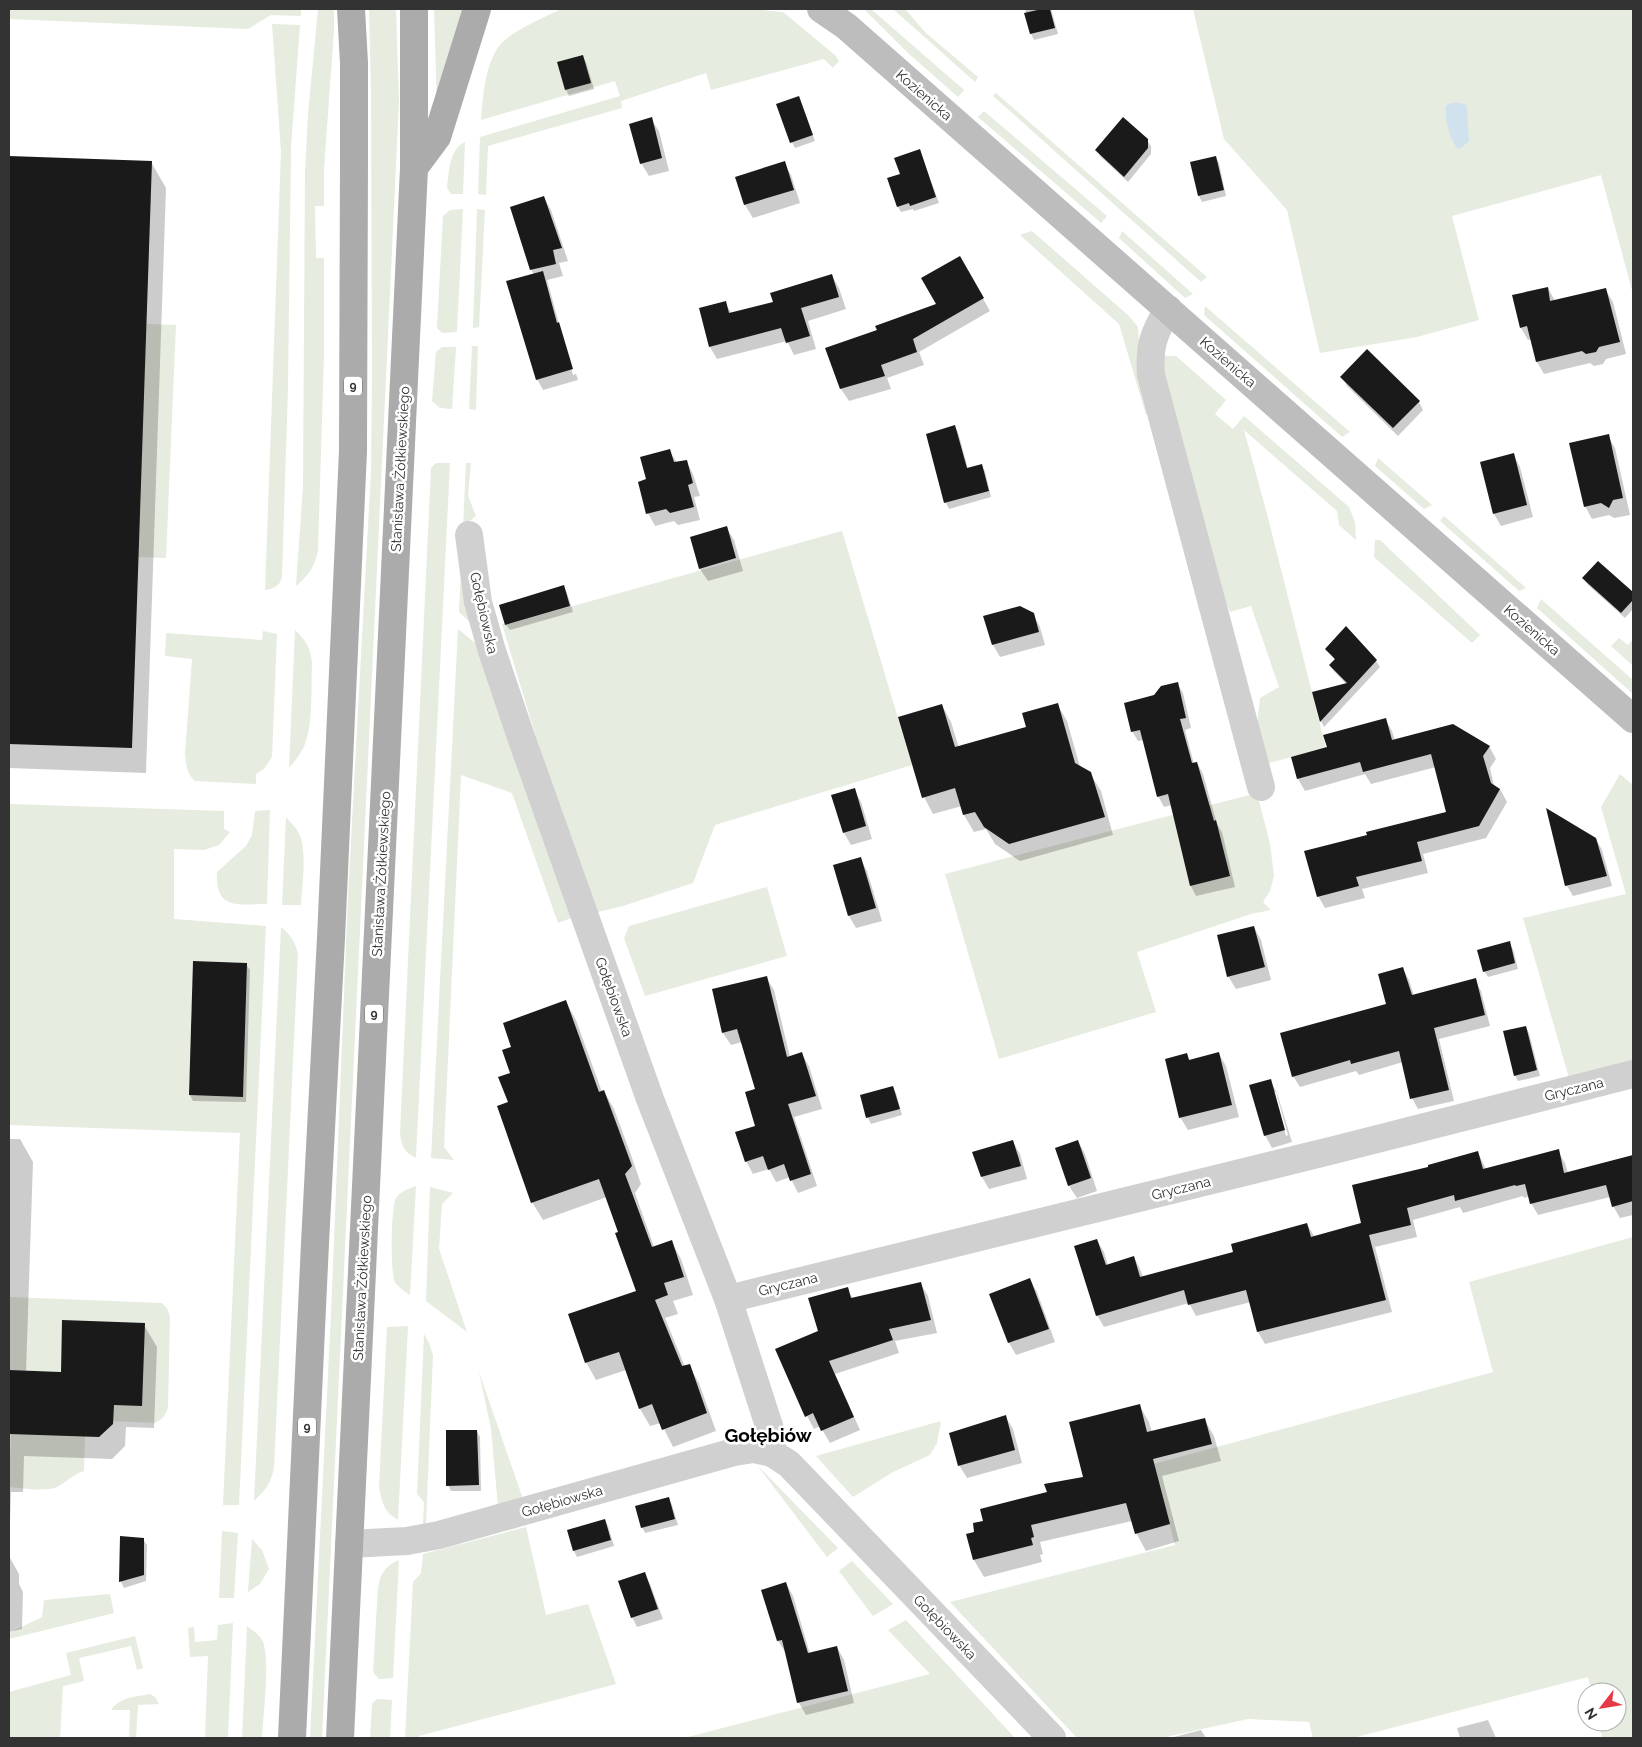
<svg xmlns="http://www.w3.org/2000/svg" width="1642" height="1747" font-family="Raleway,sans-serif">
	<style>
		.green { fill: #e6ecdf; fill-rule: evenodd }
		.water { fill: #cfe2ee }
		.shadow { fill: #0003; fill-rule: evenodd }
		.building { fill: #1a1a1a }
		.lines { fill: none; stroke-linecap: round; stroke-linejoin: round }
		.street { stroke: #d0d0d0; stroke-width: 28 }
		.secondary { stroke: #bdbdbd; stroke-width: 28 }
		.primary { stroke: #ababab; stroke-width: 28 }
		.labels { text-anchor: middle; dominant-baseline: central; stroke-width: 5; stroke-linejoin: round; paint-order: stroke }
		.shield { fill: #fff; stroke: #707070; stroke-width: 1 }
		.shield-label { font-size: 12px; font-weight: bold; fill: #333 }
		.street-label { font-size: 14px; fill: #333; stroke: #fff }
		.district-label { font-size: 19px; font-weight: bold; fill: #000; stroke: #fff }
	</style>
	<rect width="100%" height="100%" fill="#fff"/>
	<g class="green">
		<polygon points="9,9 301,9 301,16 271,15 248,29 9,19"/>
		<path d="M318,9h16v21l-10,139v37h-9l1,52h8v96l-6,196c-3,16 -9,25 -22,36l7,-99 2,-316 3,-57z"/>
		<polygon points="369,9 396,9 399,101 322,1738 310,1738 331,1314 348,896 371,471 372,377 371,92"/>
		<polygon points="434,9 464,9 437,108"/>
		<path d="M561,9h190l32,3 53,44 3,5 -6,7 -9,-9 -113,31 -5,-17 -85,28 1,7 -134,38 -2,49 -8,-1 2,-57 140,-41 -5,-15 -134,39c2,-23 4,-57 19,-75 11,-14 45,-28 61,-36z"/>
		<polygon points="864,9 871,9 964,90 958,97 908,53"/>
		<polygon points="893,9 905,9 926,33 978,77 975,82"/>
		<polygon points="1193,9 1633,9 1633,294 1601,175 1452,216 1479,320 1417,337 1320,353 1287,210 1224,139"/>
		<path d="M272,24l28,1 -9,122 -3,240 -6,190c-2,9 -8,12 -17,13l16,-438z"/>
		<polygon points="996,93 1207,277 1201,282 993,96"/>
		<polygon points="984,111 1107,216 1101,223 978,117"/>
		<path d="M465,142l-2,52h-12l-4,-6c2,-15 2,-39 18,-46z"/>
		<polygon points="463,209 457,332 442,333 437,328 443,216 450,210"/>
		<polygon points="477,209 485,210 479,327 473,328"/>
		<polygon points="1032,231 1129,316 1138,327 1140,360 1150,414 1146,415 1119,324 1020,235"/>
		<polygon points="1122,231 1193,294 1185,298 1119,238"/>
		<polygon points="1205,306 1350,432 1342,437 1204,315"/>
		<polygon points="146,324 176,325 166,558 138,557"/>
		<polygon points="472,346 478,346 476,410 469,409"/>
		<polygon points="442,347 456,347 452,409 440,408 432,401 436,352"/>
		<polygon points="1163,356 1176,356 1226,400 1215,414 1233,429 1244,416 1349,507 1355,522 1356,540 1339,525 1337,511 1244,430 1266,510 1326,748 1265,764 1257,725 1260,698 1279,687 1251,606 1230,612 1218,587 1157,370"/>
		<polygon points="1378,458 1432,505 1424,509 1375,466"/>
		<path d="M436,463h14l-34,695c-12,-6 -15,-12 -16,-26l31,-664z"/>
		<polygon points="466,463 471,463 468,496 476,516 467,523 476,628 459,612"/>
		<polygon points="1444,516 1526,588 1519,591 1440,521"/>
		<polygon points="842,531 912,765 715,825 693,883 623,906 594,913 536,737 502,624 512,623"/>
		<polygon points="1375,540 1380,540 1480,635 1472,643 1374,557"/>
		<polygon points="1541,599 1633,680 1633,694 1537,608"/>
		<polygon points="458,629 479,646 574,917 558,923 512,793 461,775 444,1147 454,1160 431,1158"/>
		<path d="M295,630c11,10 15,18 17,32 -1,23 1,58 -6,79 -3,10 -10,19 -17,27z"/>
		<path d="M263,631l14,3 -5,123 -8,12 -8,5v10l-61,-3c-8,-7 -9,-16 -10,-27l7,-95 -27,-3 1,-23 96,7z"/>
		<polygon points="1619,638 1628,645 1633,639 1633,666 1611,646"/>
		<polygon points="1620,774 1633,785 1633,1063 1569,1078 1523,918 1626,894 1601,807"/>
		<polygon points="1257,793 1270,844 1274,876 1270,891 1263,902 1271,910 1251,914 1137,952 1156,1012 999,1059 945,874"/>
		<path d="M9,804l215,7v18l6,3 -11,13 -15,5 -30,-1v70l92,7 -27,579h-16l17,-372 -231,-8zM193,961l54,2 -4,134 -54,-2z"/>
		<path d="M270,810l-3,94c-29,0 -52,7 -50,-32l29,-26 6,-11 3,-24z"/>
		<path d="M286,817c5,6 11,11 14,19 7,18 2,50 1,69h-19z"/>
		<polygon points="767,887 787,956 645,996 624,938 629,926"/>
		<path d="M281,927c10,8 14,15 17,27l-24,514c-4,17 -8,21 -20,33z"/>
		<path d="M416,1186l-6,109c-6,-4 -11,-7 -15,-13 -5,-9 -4,-75 1,-84 5,-7 12,-9 20,-12z"/>
		<polygon points="430,1187 453,1193 442,1204 439,1249 467,1332 426,1301"/>
		<polygon points="1633,1237 1633,1738 1602,1738 1599,1722 1617,1722 1617,1692 1592,1692 1588,1677 1353,1738 1313,1738 1309,1722 1248,1719 1161,1738 1077,1738 950,1602 1175,1545 1154,1464 1493,1372 1469,1282"/>
		<path d="M9,1297l153,6 6,7 2,7 -2,91c-3,7 -5,11 -13,15l-42,-2 -51,-101 -1,52 -52,-2z"/>
		<path d="M408,1326l-10,194c-14,-8 -17,-19 -19,-34l8,-159z"/>
		<polygon points="424,1334 429,1343 433,1355 426,1524 423,1524 424,1502 417,1494"/>
		<polygon points="479,1372 523,1499 498,1506 491,1429"/>
		<polygon points="941,1421 937,1443 930,1455 893,1472 853,1497 816,1456"/>
		<path d="M11,1434l74,2 -1,35c-10,3 -18,11 -27,16 -12,5 -35,1 -48,0z"/>
		<polygon points="757,1465 838,1548 827,1557"/>
		<polygon points="526,1527 546,1615 588,1604 616,1684 419,1736 419,1738 405,1738 413,1582 421,1573 423,1554"/>
		<polygon points="222,1531 238,1533 234,1598 219,1598"/>
		<polygon points="252,1539 262,1550 269,1569 260,1584 248,1592"/>
		<path d="M399,1560l-6,118 -14,1 -6,-7 5,-84c2,-14 7,-22 21,-28z"/>
		<polygon points="852,1561 893,1604 873,1616 839,1571"/>
		<polygon points="110,1594 114,1613 9,1639 9,1633 42,1617 44,1600"/>
		<polygon points="906,1620 1015,1738 684,1738 930,1674 888,1630"/>
		<polygon points="233,1623 228,1738 205,1738 208,1656 190,1657 188,1628 194,1627 195,1642 217,1640 218,1625"/>
		<path d="M247,1626c5,4 12,8 15,14 9,16 1,77 0,98h-20z"/>
		<polygon points="135,1636 143,1668 137,1670 131,1646 79,1658 84,1681 63,1686 60,1738 9,1738 9,1692 71,1675 66,1653"/>
		<path d="M150,1694l5,3 4,7 -21,1 -2,33h-7l1,-28h-19c9,-13 24,-13 39,-16z"/>
		<polygon points="377,1699 392,1700 390,1738 370,1738 372,1704"/>
	</g>
	<path class="water" d="M1451,103h9l6,2 1,4 2,32 -8,7h-4c-8,-11 -13,-30 -11,-42z"/>
	<g class="shadow">
		<polygon points="1025,9 1051,9 1058,34 1034,40 1031,34"/>
		<polygon points="583,57 586,62 594,89 569,96 566,90 558,63"/>
		<polygon points="801,103 815,141 795,148 792,142"/>
		<polygon points="651,119 659,131 669,171 649,176 641,163"/>
		<polygon points="1147,140 1151,146 1151,154 1128,182 1100,156 1097,150"/>
		<polygon points="920,151 939,203 914,211 913,209 901,212 898,207 901,175"/>
		<polygon points="9,157 151,162 166,188 146,773 9,768"/>
		<polygon points="1215,157 1219,163 1226,196 1202,202 1199,196"/>
		<polygon points="784,163 791,175 800,203 753,218 745,205 736,178"/>
		<polygon points="544,198 551,210 568,261 559,263 563,276 547,280 573,375 576,374 563,332 578,380 543,390 537,379 534,275 531,269"/>
		<polygon points="960,258 990,311 919,352 924,365 887,378 891,389 849,401 841,389 827,349 878,330 938,305"/>
		<polygon points="832,276 839,288 846,309 808,321 816,349 794,355 787,341 717,359 710,347 725,303 732,314 775,302"/>
		<polygon points="1548,288 1555,301 1605,289 1613,302 1626,354 1606,359 1603,364 1594,366 1590,363 1544,374 1537,362 1532,339 1528,340 1521,328"/>
		<polygon points="1342,377 1419,402 1423,410 1398,436 1347,386"/>
		<polygon points="955,427 958,432 968,469 981,465 985,471 991,497 949,509 946,503 927,435"/>
		<polygon points="1608,436 1615,448 1630,515 1614,518 1609,515 1592,519 1585,506"/>
		<polygon points="669,450 677,463 686,461 693,474 700,496 694,497 700,520 678,525 674,521 655,526 648,513 648,480"/>
		<polygon points="1513,454 1520,467 1533,517 1501,526 1494,514"/>
		<polygon points="726,527 734,540 743,571 708,581 700,569 691,537"/>
		<polygon points="1598,562 1633,594 1633,609 1625,618 1587,584 1584,578"/>
		<polygon points="564,587 567,593 573,612 510,630 506,625"/>
		<polygon points="1033,614 1040,627 1045,645 1000,657 993,645"/>
		<polygon points="1346,628 1376,661 1380,667 1324,727 1321,721 1313,693 1347,685 1334,671 1330,666 1335,660 1327,649"/>
		<polygon points="1177,683 1183,693 1191,728 1185,730 1194,764 1197,763 1203,774 1217,824 1222,832 1235,887 1196,896 1191,886 1172,805 1164,807 1158,796 1144,740 1138,741 1132,731 1155,696"/>
		<polygon points="1057,704 1067,721 1080,767 1090,773 1101,791 1113,835 1020,861 995,844 986,829 974,832 964,815 962,806 933,814 924,797 942,705 951,722 959,748 1027,728"/>
		<polygon points="1385,719 1392,731 1395,741 1489,746 1496,759 1490,768 1494,786 1500,789 1507,802 1486,838 1423,854 1428,873 1362,889 1365,898 1325,908 1318,896 1368,836 1448,813 1436,767 1371,784 1365,774 1305,791 1298,779 1293,758 1328,748"/>
		<polygon points="854,789 861,802 872,839 851,845 844,833"/>
		<polygon points="1548,811 1596,839 1602,850 1612,886 1573,896 1567,886"/>
		<polygon points="860,858 867,871 882,921 856,928 849,916 834,866"/>
		<polygon points="1254,927 1261,940 1271,980 1236,989 1228,976"/>
		<polygon points="1509,943 1513,949 1518,969 1488,977 1484,971"/>
		<polygon points="246,964 250,970 246,1102 193,1101 190,1095"/>
		<polygon points="1403,969 1409,980 1414,996 1475,980 1481,991 1490,1026 1439,1039 1454,1101 1418,1109 1412,1098 1403,1062 1359,1075 1356,1071 1300,1087 1293,1076 1388,1005"/>
		<polygon points="766,977 774,990 790,1057 802,1054 809,1066 822,1109 794,1117 817,1186 798,1193 790,1177 776,1182 769,1169 753,1174 746,1161 757,1127 757,1090 742,1042 731,1045 723,1033 713,990"/>
		<polygon points="566,1002 576,1020 602,1092 604,1091 614,1109 631,1155 641,1184 635,1193 654,1247 671,1241 681,1259 693,1295 673,1301 678,1314 665,1318 685,1367 689,1366 699,1383 716,1431 673,1447 661,1423 650,1426 640,1409 626,1370 596,1380 586,1362 637,1292 607,1197 543,1220 532,1202 509,1103 513,1048"/>
		<polygon points="1526,1027 1529,1033 1540,1076 1518,1081 1515,1075"/>
		<polygon points="1219,1054 1226,1066 1239,1117 1188,1130 1180,1117 1187,1055 1190,1061"/>
		<path d="M1270,1080l7,13 15,49 -20,6 -7,-13zM1273,1092h3l12,43 -2,1z"/>
		<polygon points="893,1087 896,1093 902,1115 871,1124 868,1118 862,1096"/>
		<polygon points="9,1139 20,1139 33,1162 26,1372 62,1373 144,1325 157,1347 154,1428 126,1427 125,1446 112,1459 24,1456 23,1492 11,1492 9,1556 19,1574 19,1584 23,1592 22,1629 9,1632"/>
		<polygon points="1078,1141 1085,1154 1097,1191 1077,1198 1069,1186 1057,1148"/>
		<polygon points="1013,1142 1020,1154 1027,1179 989,1189 982,1177"/>
		<polygon points="1558,1151 1565,1163 1568,1173 1633,1156 1633,1215 1620,1218 1613,1206 1610,1197 1538,1215 1531,1203 1530,1196 1524,1198 1523,1196 1463,1213 1460,1207 1413,1220 1417,1237 1375,1247 1392,1312 1265,1344 1258,1332 1251,1302 1196,1316 1189,1303 1104,1327 1097,1315 1097,1240 1104,1252 1108,1265 1134,1257 1140,1269 1143,1277 1235,1253 1307,1224 1314,1236 1362,1224 1430,1168 1478,1153 1486,1169"/>
		<polygon points="1030,1280 1037,1292 1055,1342 1016,1355 1009,1343 991,1294"/>
		<polygon points="921,1284 928,1296 937,1333 895,1341 899,1353 835,1374 860,1430 830,1443 820,1426 814,1429 807,1416 777,1350 819,1332 847,1288 853,1299"/>
		<polygon points="1139,1405 1149,1422 1152,1432 1204,1419 1214,1436 1221,1461 1162,1476 1179,1541 1146,1551 1136,1533 1132,1521 1040,1542 1043,1554 1040,1555 1042,1562 984,1577 974,1560 976,1533 984,1522 1084,1478"/>
		<polygon points="1005,1416 1013,1429 1022,1463 967,1478 959,1465"/>
		<polygon points="477,1431 480,1437 481,1491 451,1491 448,1485"/>
		<polygon points="669,1499 672,1505 678,1525 645,1533 642,1527"/>
		<polygon points="605,1520 608,1526 614,1546 577,1557 574,1551 568,1531"/>
		<polygon points="121,1537 143,1539 147,1545 146,1581 124,1588 121,1582"/>
		<polygon points="644,1574 650,1584 663,1619 637,1627 632,1617"/>
		<polygon points="786,1583 793,1596 810,1654 837,1647 844,1660 854,1703 806,1715 799,1703 786,1653 778,1641 762,1591"/>
		<polygon points="1488,1720 1496,1738 1460,1738 1457,1728"/>
		<polygon points="1201,1730 1206,1738 1170,1738"/>
	</g>
	<g class="building">
		<polygon points="1042,9 1050,9 1055,28 1030,34 1024,13"/>
		<polygon points="583,55 591,83 565,90 557,62"/>
		<polygon points="799,96 813,135 790,143 776,104"/>
		<polygon points="652,117 662,158 640,164 629,124"/>
		<polygon points="1123,117 1148,139 1148,148 1124,177 1095,150"/>
		<polygon points="920,149 936,197 910,206 909,203 897,207 887,178 900,174 894,158"/>
		<polygon points="9,156 152,161 132,748 9,744"/>
		<polygon points="1216,156 1224,190 1198,196 1190,162"/>
		<polygon points="785,161 794,190 744,205 735,177"/>
		<polygon points="544,196 562,248 553,250 556,264 530,270 510,207"/>
		<polygon points="960,256 984,298 913,339 917,352 881,365 885,376 840,389 825,348 877,330 875,326 936,304 921,278"/>
		<polygon points="543,271 557,323 559,322 573,369 536,380 506,281"/>
		<polygon points="832,274 839,297 801,308 810,336 786,343 781,328 709,347 699,308 726,301 729,313 773,302 770,293"/>
		<polygon points="1548,287 1550,301 1606,288 1620,342 1599,347 1596,352 1586,354 1582,351 1536,362 1527,326 1520,328 1512,295"/>
		<polygon points="1367,349 1420,401 1393,428 1340,377"/>
		<polygon points="955,425 967,468 982,464 989,491 944,503 926,434"/>
		<polygon points="1609,434 1623,498 1613,500 1609,508 1601,503 1584,507 1569,443"/>
		<polygon points="670,449 674,462 687,460 693,483 688,485 694,507 670,513 666,509 646,514 638,482 646,479 640,457"/>
		<polygon points="1514,453 1527,505 1493,514 1480,462"/>
		<polygon points="727,526 736,558 699,569 690,537"/>
		<polygon points="1598,561 1633,592 1633,600 1621,613 1582,578"/>
		<polygon points="564,585 570,606 505,625 499,605"/>
		<polygon points="1020,606 1034,613 1039,632 992,645 983,616"/>
		<polygon points="1346,626 1377,660 1320,722 1312,692 1347,683 1329,665 1335,659 1325,649"/>
		<polygon points="1178,682 1186,718 1180,719 1192,763 1197,762 1214,821 1216,820 1230,876 1190,886 1168,794 1157,797 1140,730 1131,732 1124,703 1154,695 1161,686"/>
		<polygon points="1058,703 1075,763 1091,772 1105,817 1009,844 984,827 975,812 963,815 955,788 922,798 898,717 942,704 955,747 1026,727 1022,713"/>
		<polygon points="1386,718 1392,740 1453,724 1490,746 1483,756 1491,783 1500,789 1479,826 1417,842 1422,861 1356,877 1359,886 1317,897 1304,851 1367,835 1366,832 1446,812 1431,754 1363,772 1360,762 1297,779 1291,757 1327,747 1323,735"/>
		<polygon points="855,788 866,826 843,833 831,795"/>
		<polygon points="1546,808 1596,838 1607,876 1565,886"/>
		<polygon points="861,857 876,908 848,916 833,865"/>
		<polygon points="1254,926 1265,967 1227,977 1217,935"/>
		<polygon points="1510,941 1515,963 1483,972 1477,950"/>
		<polygon points="193,961 247,963 243,1097 189,1095"/>
		<polygon points="1403,967 1412,995 1476,978 1485,1015 1434,1028 1449,1090 1410,1099 1399,1051 1351,1064 1350,1060 1292,1077 1280,1033 1386,1004 1378,974"/>
		<polygon points="767,976 787,1057 802,1052 816,1096 788,1104 811,1174 790,1181 784,1164 768,1170 763,1156 745,1162 735,1132 755,1126 745,1092 755,1089 737,1029 722,1033 712,989"/>
		<polygon points="566,1000 599,1092 604,1090 621,1136 632,1166 625,1174 652,1247 672,1240 684,1277 664,1283 668,1295 655,1300 682,1366 690,1364 707,1413 662,1430 652,1404 639,1409 619,1352 585,1363 568,1314 636,1291 615,1233 618,1232 599,1179 531,1203 497,1106 508,1102 498,1077 510,1073 502,1050 511,1047 503,1023"/>
		<polygon points="1526,1026 1537,1070 1514,1076 1503,1031"/>
		<polygon points="1219,1052 1232,1105 1179,1118 1165,1059 1187,1053 1189,1060"/>
		<polygon points="1271,1079 1285,1130 1264,1136 1249,1085"/>
		<polygon points="893,1086 900,1109 866,1118 860,1095"/>
		<polygon points="1013,1140 1021,1166 981,1177 972,1152"/>
		<polygon points="1078,1140 1091,1178 1068,1186 1055,1148"/>
		<polygon points="1559,1149 1564,1173 1633,1155 1633,1201 1612,1207 1606,1185 1530,1204 1525,1184 1516,1186 1515,1185 1455,1201 1454,1195 1407,1208 1411,1225 1369,1235 1386,1300 1257,1332 1246,1290 1188,1305 1184,1290 1096,1316 1074,1246 1097,1239 1106,1265 1134,1256 1140,1277 1233,1252 1231,1244 1307,1223 1311,1237 1361,1223 1352,1185 1428,1167 1428,1165 1478,1151 1483,1169"/>
		<polygon points="1030,1278 1049,1329 1008,1343 989,1294"/>
		<polygon points="921,1282 931,1320 889,1329 893,1340 829,1361 854,1417 821,1431 813,1413 805,1417 775,1349 818,1331 808,1298 848,1287 851,1298"/>
		<polygon points="62,1320 145,1323 142,1406 114,1405 113,1424 99,1437 9,1434 9,1370 61,1372"/>
		<polygon points="1140,1404 1147,1432 1205,1418 1212,1444 1153,1459 1170,1524 1135,1534 1126,1503 1031,1525 1034,1537 1031,1538 1033,1545 973,1560 966,1534 974,1532 973,1523 983,1521 980,1509 1047,1492 1044,1484 1083,1477 1069,1422"/>
		<polygon points="1006,1415 1015,1450 958,1466 949,1433"/>
		<polygon points="446,1430 477,1430 479,1485 446,1486"/>
		<polygon points="669,1497 675,1519 641,1528 635,1506"/>
		<polygon points="605,1519 611,1540 573,1551 567,1530"/>
		<polygon points="120,1536 144,1538 144,1575 119,1582"/>
		<polygon points="645,1572 658,1609 631,1618 618,1581"/>
		<polygon points="786,1582 808,1653 837,1646 848,1691 797,1703 782,1640 777,1641 761,1590"/>
	</g>
	<g class="lines">
		<g class="street">
			<path d="M1168,309c-15,26 -19,37 -17,66l110,412"/>
			<polyline points="469,535 478,602 492,651 521,737 650,1099 728,1299 771,1432 772,1453 789,1464 1052,1738"/>
			<polyline points="728,1299 1334,1150 1633,1074"/>
			<polyline points="349,1544 407,1541 439,1535 734,1452 754,1449 772,1453"/>
		</g>
		<polyline class="secondary" points="821,9 846,26 1633,719"/>
		<g class="primary">
			<polyline points="414,168 437,137 477,9"/>
			<polyline points="292,1738 315,1243 331,938 353,451 354,160 354,63 351,9"/>
			<polyline points="340,1738 414,168 414,9"/>
		</g>
	</g>
	<g class="labels">
		<g class="shield">
			<rect x="344" y="376.5" width="18" height="19" rx="4"/>
			<rect x="365" y="1004.5" width="18" height="19" rx="4"/>
			<rect x="298" y="1417.5" width="18" height="19" rx="4"/>
		</g>
		<g class="shield-label">
			<text x="353" y="386">9</text>
			<text x="374" y="1014">9</text>
			<text x="307" y="1427">9</text>
		</g>
		<g class="street-label">
			<text transform="translate(924 95) rotate(41)">Kozienicka</text>
			<text transform="translate(1228 362) rotate(41)">Kozienicka</text>
			<text transform="translate(400 469) rotate(-87)">Stanisława Żółkiewskiego</text>
			<text transform="translate(484 613) rotate(77)">Gołębiowska</text>
			<text transform="translate(1532 630) rotate(41)">Kozienicka</text>
			<text transform="translate(381 874) rotate(-87)">Stanisława Żółkiewskiego</text>
			<text transform="translate(614 997) rotate(70)">Gołębiowska</text>
			<text transform="translate(1574 1089) rotate(-14)">Gryczana</text>
			<text transform="translate(1181 1188) rotate(-14)">Gryczana</text>
			<text transform="translate(362 1278) rotate(-87)">Stanisława Żółkiewskiego</text>
			<text transform="translate(788 1284) rotate(-14)">Gryczana</text>
			<text transform="translate(562 1501) rotate(-16)">Gołębiowska</text>
			<text transform="translate(945 1627) rotate(46)">Gołębiowska</text>
		</g>
		<g class="district-label">
			<text x="768" y="1435">Gołębiów</text>
		</g>
	</g>
	<rect width="1642" height="1747" fill="none" stroke="#333333" stroke-width="20"/>
	<g transform="translate(1602 1707) rotate(239)"><circle r="24" fill="#ffffff" stroke="#adadad"/>
	<path d="M0-4L9 19L0 12L-9 19Z" fill="#e63946"/>
	<text y="-8" font-size="14" font-weight="bold" text-anchor="middle" fill="#333333">N</text>
	</g>
</svg>
